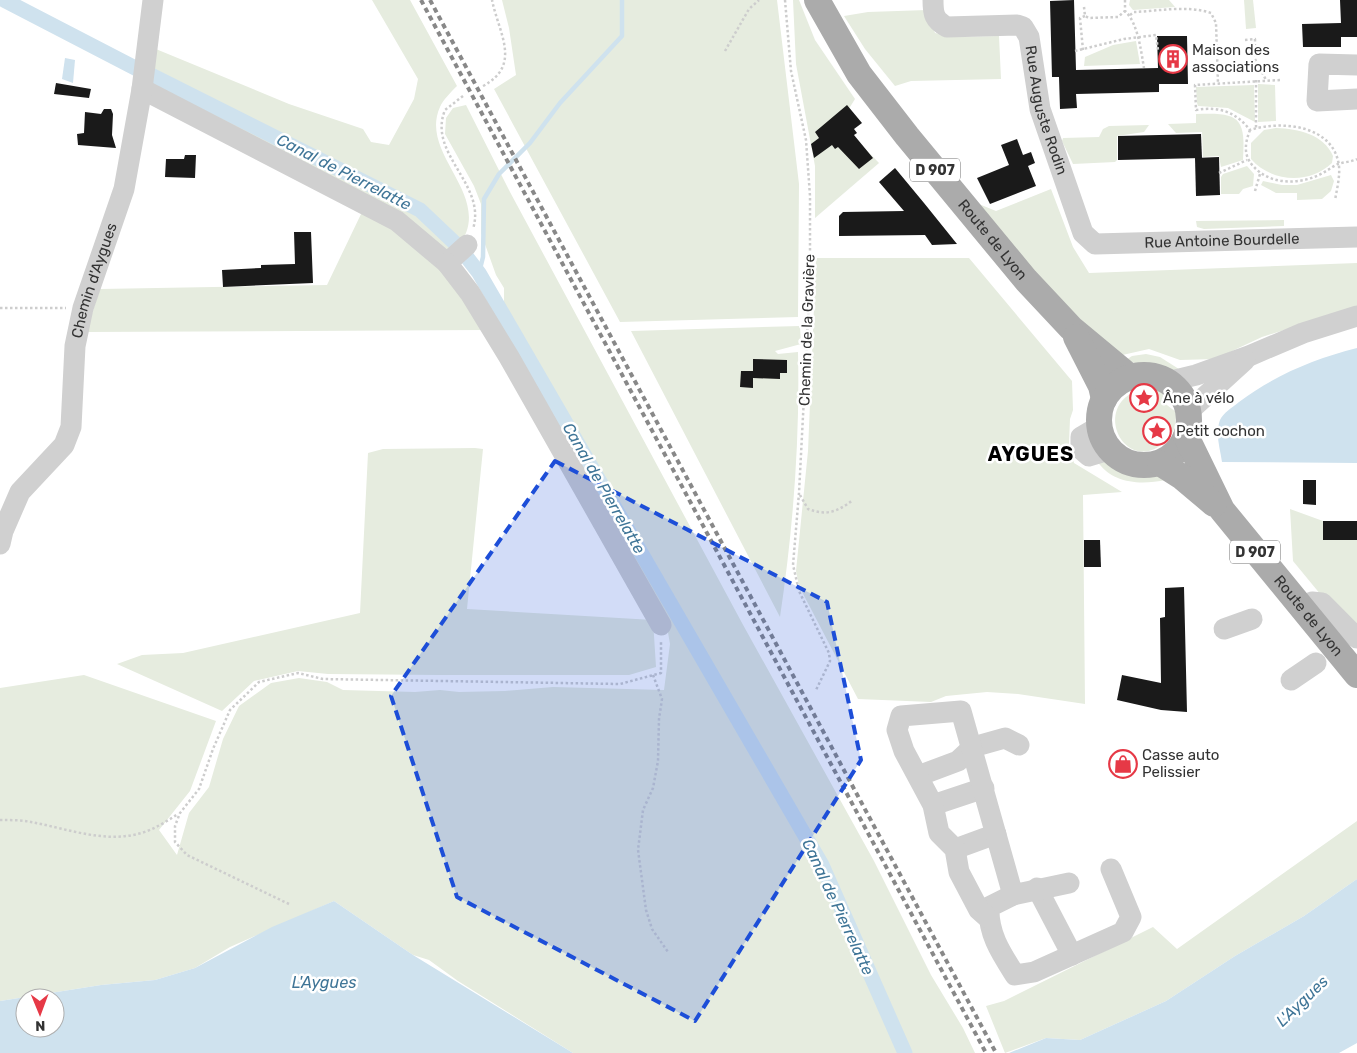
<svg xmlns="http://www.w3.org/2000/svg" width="1357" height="1053" font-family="Rubik,sans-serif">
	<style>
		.green { fill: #e6ecdf }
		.water { fill: #cfe2ee; fill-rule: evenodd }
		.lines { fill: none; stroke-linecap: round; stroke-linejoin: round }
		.stream { stroke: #cfe2ee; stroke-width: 4.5 }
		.canal { stroke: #cfe2ee; stroke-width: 15 }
		.building { fill: #1a1a1a }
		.path { stroke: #cdcdcd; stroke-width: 2.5; stroke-dasharray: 2.5 2.5; stroke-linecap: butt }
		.minor { stroke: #d0d0d0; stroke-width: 21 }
		.major { stroke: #ababab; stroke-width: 26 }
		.rail { stroke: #888; stroke-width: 4; stroke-dasharray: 5 4; stroke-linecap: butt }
		.marked { fill: #1d4ed8; fill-opacity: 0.2; stroke: #1d4ed8; stroke-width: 4; stroke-dasharray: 10 6; stroke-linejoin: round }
		.labels { text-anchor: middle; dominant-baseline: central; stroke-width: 5; stroke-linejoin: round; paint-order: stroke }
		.shield { fill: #fff; stroke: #707070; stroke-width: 1 }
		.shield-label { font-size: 14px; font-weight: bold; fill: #333 }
		.poi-label { font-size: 15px; fill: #333; stroke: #fff; text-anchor: start }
		.street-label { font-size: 15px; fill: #333; stroke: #fff }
		.water-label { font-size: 16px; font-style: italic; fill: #3f7597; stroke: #fff }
		.district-label { font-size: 20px; font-weight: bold; letter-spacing: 1px; fill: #000; stroke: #fff }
	</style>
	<rect width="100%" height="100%" fill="#fff"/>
	<g class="green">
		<path d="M372,0h38l47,86c-6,6 -14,14 -17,21 -20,44 43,82 26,126 -3,7 -10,13 -15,18l-10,-2 -293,-160 3,-42 138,57 74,25 8,13 18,3 25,-46 4,-20z"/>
		<polygon points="502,0 777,0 799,184 798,317 620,322 494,89 516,75 509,28"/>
		<polygon points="793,0 799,0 815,40 855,99 840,123 879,163 815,218 815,166 796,64"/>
		<polygon points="1130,0 1169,0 1175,7 1133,10 1129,5"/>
		<polygon points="1244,0 1253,0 1256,28 1246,29"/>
		<polygon points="927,10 935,33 953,37 999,36 1001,79 911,81 895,86 865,49 844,16 868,12"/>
		<polygon points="1136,41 1140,64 1084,66 1085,57 1113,45"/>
		<polygon points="1258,84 1275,85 1276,121 1258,122"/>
		<polygon points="1254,85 1255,122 1228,108 1198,106 1197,103 1196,87"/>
		<polygon points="466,105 510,192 742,623 874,861 931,975 963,1028 975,1053 573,1053 458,981 429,960 413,955 334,901 230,947 195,968 155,980 101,985 0,1001 0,688 84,675 216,721 190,791 159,830 177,855 189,813 209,787 223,739 239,706 271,683 299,678 327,682 343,690 415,692 440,690 459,692 505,691 553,687 664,690 670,644 666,621 521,363 504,317 504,288 496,275 481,233 481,204 474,186 445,134 446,118 453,108"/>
		<path d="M1196,114c43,-2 50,3 47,46l-22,7 -2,-11 -16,1 -1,-25 -26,1 -8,-9 28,-1z"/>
		<polygon points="1149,125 1144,132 1117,136 1117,160 1115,162 1073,164 1062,141 1063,138 1099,137 1103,129 1109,126"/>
		<path d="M1276,128c23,1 47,6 57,28l-1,7c-23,22 -61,19 -81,-4v-16l13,-13z"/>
		<polygon points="1247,166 1254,174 1253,186 1243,189 1239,194 1221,194 1221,177 1223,174"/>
		<polygon points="1331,175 1334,181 1331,191 1322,199 1297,200 1297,193 1276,193 1261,185 1263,181 1282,185 1297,185"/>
		<polygon points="1051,189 1073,247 1089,273 1357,263 1357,307 1262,337 1215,359 1180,360 1149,349 1118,356 1055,294 974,202 996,211"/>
		<polygon points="362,212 409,236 452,280 485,330 86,332 100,289 327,285"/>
		<polygon points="1284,220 1284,226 1204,229 1197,227 1196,221"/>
		<polygon points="816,258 969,258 1072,381 1073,410 1070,419 1069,443 1074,463 1122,492 1083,495 1085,704 1018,694 987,692 946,696 931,702 858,699 799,586 796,571 808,451"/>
		<path d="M800,326l1,18 -26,7 3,3 20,-2c2,89 -5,178 -18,265l-149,-286z"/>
		<path d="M1146,354l14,3 22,14c-10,1 -12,-1 -20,-4 -12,-4 -24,-1 -36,-7l6,-4z"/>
		<path d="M1147,388l10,1 6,5v8l13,10c0,16 -2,23 -15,33 -39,29 -73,-46 -14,-57z"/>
		<polygon points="475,448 483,449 467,609 653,620 656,667 629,675 441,675 328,674 298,671 254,681 222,711 117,664 142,655 183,653 360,613 368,453 383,449"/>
		<path d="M1102,460l30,13 28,1 6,6c-26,5 -53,4 -69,-19z"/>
		<polygon points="1290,509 1323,521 1323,540 1357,540 1357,633 1335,612 1293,561"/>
		<polygon points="1357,821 1357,879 1304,916 1235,956 1166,1001 1080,1040 1046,1038 1005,1053 986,1006 1004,1001 1153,927 1177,949"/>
	</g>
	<g class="water">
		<polygon points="65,58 75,60 73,83 62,79"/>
		<path d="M1357,348v115l-135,-1c-2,-14 -7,-28 -2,-42 3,-7 13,-13 19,-18 36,-27 75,-43 118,-54z"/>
		<polygon points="1357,879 1357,1043 1339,1053 1009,1053 1046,1038 1080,1040 1166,1001 1235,956 1304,916"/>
		<path d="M334,901l79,54 160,98h-573v-52l101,-16 54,-5 40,-12 77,-41zM25,998h30v30h-30z"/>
	</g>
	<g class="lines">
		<polyline class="stream" points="479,273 483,257 484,199 499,174 530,143 560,103 622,36 622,0"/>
		<g class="canal">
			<polyline points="4,0 139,70"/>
			<polyline points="147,73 420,210 459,247 479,273 822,865 905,1053"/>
		</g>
	</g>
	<g class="building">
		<polygon points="1074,0 1076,70 1158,68 1157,36 1187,36 1188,84 1159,84 1159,92 1076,94 1077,108 1060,109 1059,77 1052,77 1050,1"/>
		<polygon points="1340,0 1357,0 1357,37 1341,37 1341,47 1303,47 1302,24 1341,23"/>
		<polygon points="56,83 91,89 89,98 54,94"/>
		<polygon points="847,105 862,123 854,129 857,133 854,135 873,158 859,169 838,147 835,149 832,145 814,158 811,144 819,138 815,132"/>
		<polygon points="104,109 111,109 113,114 112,135 116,148 78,145 77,134 84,133 85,112 101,114"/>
		<polygon points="1201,134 1202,158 1118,160 1118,136"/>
		<polygon points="1017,139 1023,155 1031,152 1035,163 1028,166 1036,186 990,204 977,178 1009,165 1001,145"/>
		<polygon points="185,155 196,155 195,178 165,177 166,159 184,159"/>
		<polygon points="1219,157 1220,195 1196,196 1195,158"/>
		<polygon points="895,168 924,203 957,244 932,245 925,235 839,236 839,216 843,212 904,211 879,182"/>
		<polygon points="294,232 311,232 313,283 223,287 222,270 261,268 261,265 295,264"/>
		<polygon points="753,359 787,360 787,373 780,373 780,379 753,378 753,388 740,387 741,371 753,371"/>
		<polygon points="1303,480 1316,480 1316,505 1303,504"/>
		<rect x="1323" y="521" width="34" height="19"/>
		<polygon points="1084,540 1100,540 1101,567 1084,567"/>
		<polygon points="1184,587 1187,712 1161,710 1117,700 1122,675 1161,683 1160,618 1165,617 1165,588"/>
	</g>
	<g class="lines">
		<g class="path">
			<polyline points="785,0 791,71 806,140 810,196 810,281 799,493 793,565 799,591 829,653 830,661 816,690"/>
			<path d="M1125,0v11c13,12 16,40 19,57"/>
			<polyline points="1084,7 1085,16 1089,18 1118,17 1125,11"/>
			<path d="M1130,15l4,-3c24,-1 54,-7 77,1l5,10 2,61"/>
			<polyline points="1245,40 1255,39 1255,59 1266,80"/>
			<polyline points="1083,50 1080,18 1085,16"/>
			<polyline points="725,51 749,9 759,0"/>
			<polyline points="1075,51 1124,39 1156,35 1158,50"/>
			<polyline points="1256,80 1256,128"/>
			<path d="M1280,80l-85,5 1,25c23,-4 40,2 54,20 32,-10 84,-5 89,36 1,11 -2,23 -4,34"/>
			<path d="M483,86c39,-21 16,-52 9,-86"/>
			<path d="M463,96l-18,14c-18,44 42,74 28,119"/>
			<path d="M1250,130c-5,13 -7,25 3,36 15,17 40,19 61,11 9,-3 16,-9 24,-13 6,-2 13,-2 19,-5"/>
			<polyline points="1219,173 1247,160"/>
			<polyline points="1255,191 1260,174"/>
			<polyline points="0,308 66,308"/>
			<path d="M800,495l8,14c19,7 29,3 45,-9"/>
			<polyline points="653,675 662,699 659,719 658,761 653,788 643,810 638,850 646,910 652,929 668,952"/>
			<path d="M0,820c10,0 21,0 31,2 39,7 81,25 121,7 9,-4 18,-10 26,-15"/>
			<polyline points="289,904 187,855 175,842 175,826 180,813 199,789 213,749 230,710 259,682 298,673 323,679 620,684 661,673 661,642"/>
		</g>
		<g class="minor">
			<path id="s1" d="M933,0c0,14 1,20 14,27l70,-2 6,2 6,10 11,72 43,124 12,11 262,-7"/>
			<polyline points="1357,65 1319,64 1317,101 1357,99"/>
			<polyline points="142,89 397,221 447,263 467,245"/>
			<polyline points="447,263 470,293 509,357 661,625"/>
			<polyline points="1167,382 1196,375 1249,356 1303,333 1357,316"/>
			<polyline points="1188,412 1245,360"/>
			<polyline points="1098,427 1081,437 1081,449 1089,456 1109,450"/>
			<path id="s2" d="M0,544l3,-13 17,-39 44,-47 7,-18 4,-81 8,-38 41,-119 18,-100 11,-89"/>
			<polyline points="1301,607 1312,602 1322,603 1357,638"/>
			<polyline points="1224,629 1252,619"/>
			<polyline points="1291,680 1316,663"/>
			<polyline points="918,776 958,761 973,747 1005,738 1019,745"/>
			<polyline points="933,805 984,788"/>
			<polyline points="955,849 996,834"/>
			<polyline points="1037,888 1072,955"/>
			<path d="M1013,895l-24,12c-1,27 12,46 26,68l19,-3 89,-40 8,-15 -20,-48"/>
			<polyline points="988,918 979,910 959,872 955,849 939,833 933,805 904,751 897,730 901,716 961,711 1013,895 1069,883"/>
		</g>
		<g class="major">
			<path id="s3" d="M817,0l42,74 48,62 119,144 45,48 59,49"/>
			<polyline points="1076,337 1101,386 1104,399"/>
			<circle cx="1144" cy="420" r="45"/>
			<path id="s4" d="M1186,436l36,74 135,165"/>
			<polyline points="1160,463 1182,477 1214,504"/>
		</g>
		<g class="rail">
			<polyline points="421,0 986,1053"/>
			<polyline points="430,0 996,1053"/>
		</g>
	</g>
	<path class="marked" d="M555,461l272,141 34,158 -166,261 -238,-124 -66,-201z"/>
	<defs>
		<symbol id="building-ring" viewBox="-11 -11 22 22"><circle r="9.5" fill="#fff" stroke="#e63946" stroke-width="1.5"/><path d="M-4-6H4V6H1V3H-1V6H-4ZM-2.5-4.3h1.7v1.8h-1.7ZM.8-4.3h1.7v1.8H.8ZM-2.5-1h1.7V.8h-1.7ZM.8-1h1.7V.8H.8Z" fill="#e63946"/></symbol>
		<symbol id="sight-ring" viewBox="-11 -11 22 22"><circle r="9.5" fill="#fff" stroke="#e63946" stroke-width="1.5"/><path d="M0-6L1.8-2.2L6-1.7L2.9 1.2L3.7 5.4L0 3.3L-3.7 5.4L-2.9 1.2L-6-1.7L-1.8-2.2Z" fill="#e63946"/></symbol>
		<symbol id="shop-ring" viewBox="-11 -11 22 22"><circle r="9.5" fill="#fff" stroke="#e63946" stroke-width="1.5"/><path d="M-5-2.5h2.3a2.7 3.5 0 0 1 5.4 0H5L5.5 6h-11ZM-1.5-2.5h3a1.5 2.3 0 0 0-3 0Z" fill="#e63946"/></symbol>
	</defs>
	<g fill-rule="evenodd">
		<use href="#building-ring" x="1157" y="43" width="32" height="32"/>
		<use href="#sight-ring" x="1128" y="382" width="32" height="32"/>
		<use href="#sight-ring" x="1141" y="415" width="32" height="32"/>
		<use href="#shop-ring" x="1107" y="748" width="32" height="32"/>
	</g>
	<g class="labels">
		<g class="shield">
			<rect x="910" y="158.5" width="50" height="23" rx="4"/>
			<rect x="1230" y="540.5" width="50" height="23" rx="4"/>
		</g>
		<g class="shield-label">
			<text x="935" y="170">D 907</text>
			<text x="1255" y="552">D 907</text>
		</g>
		<g class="poi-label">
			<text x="1192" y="50">Maison des<tspan x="1192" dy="17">associations</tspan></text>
			<text x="1163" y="398">Âne à vélo</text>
			<text x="1176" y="431">Petit cochon</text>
			<text x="1142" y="755">Casse auto<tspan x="1142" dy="17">Pelissier</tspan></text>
		</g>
		<g class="street-label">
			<text stroke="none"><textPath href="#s1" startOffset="196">Rue Auguste Rodin</textPath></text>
			<text stroke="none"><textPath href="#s3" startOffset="298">Route de Lyon</textPath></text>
			<text stroke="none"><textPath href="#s1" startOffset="468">Rue Antoine Bourdelle</textPath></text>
			<text stroke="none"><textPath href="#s2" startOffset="289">Chemin d'Aygues</textPath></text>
			<text transform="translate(807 330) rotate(-88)">Chemin de la Gravière</text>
			<text stroke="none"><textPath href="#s4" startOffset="219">Route de Lyon</textPath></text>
		</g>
		<g class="water-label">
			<text transform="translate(344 172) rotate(27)">Canal de Pierrelatte</text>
			<text transform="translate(604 488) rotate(60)">Canal de Pierrelatte</text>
			<text transform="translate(838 907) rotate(65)">Canal de Pierrelatte</text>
			<text x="324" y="982">L'Aygues</text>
			<text transform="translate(1302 1001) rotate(-44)">L'Aygues</text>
		</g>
		<g class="district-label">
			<text x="1031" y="454">AYGUES</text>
		</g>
	</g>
	<g transform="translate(40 1013) rotate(179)"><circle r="24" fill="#ffffff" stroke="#adadad"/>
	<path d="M0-4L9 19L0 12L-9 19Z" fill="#e63946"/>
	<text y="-8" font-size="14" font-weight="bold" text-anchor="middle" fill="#333333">N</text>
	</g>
</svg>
